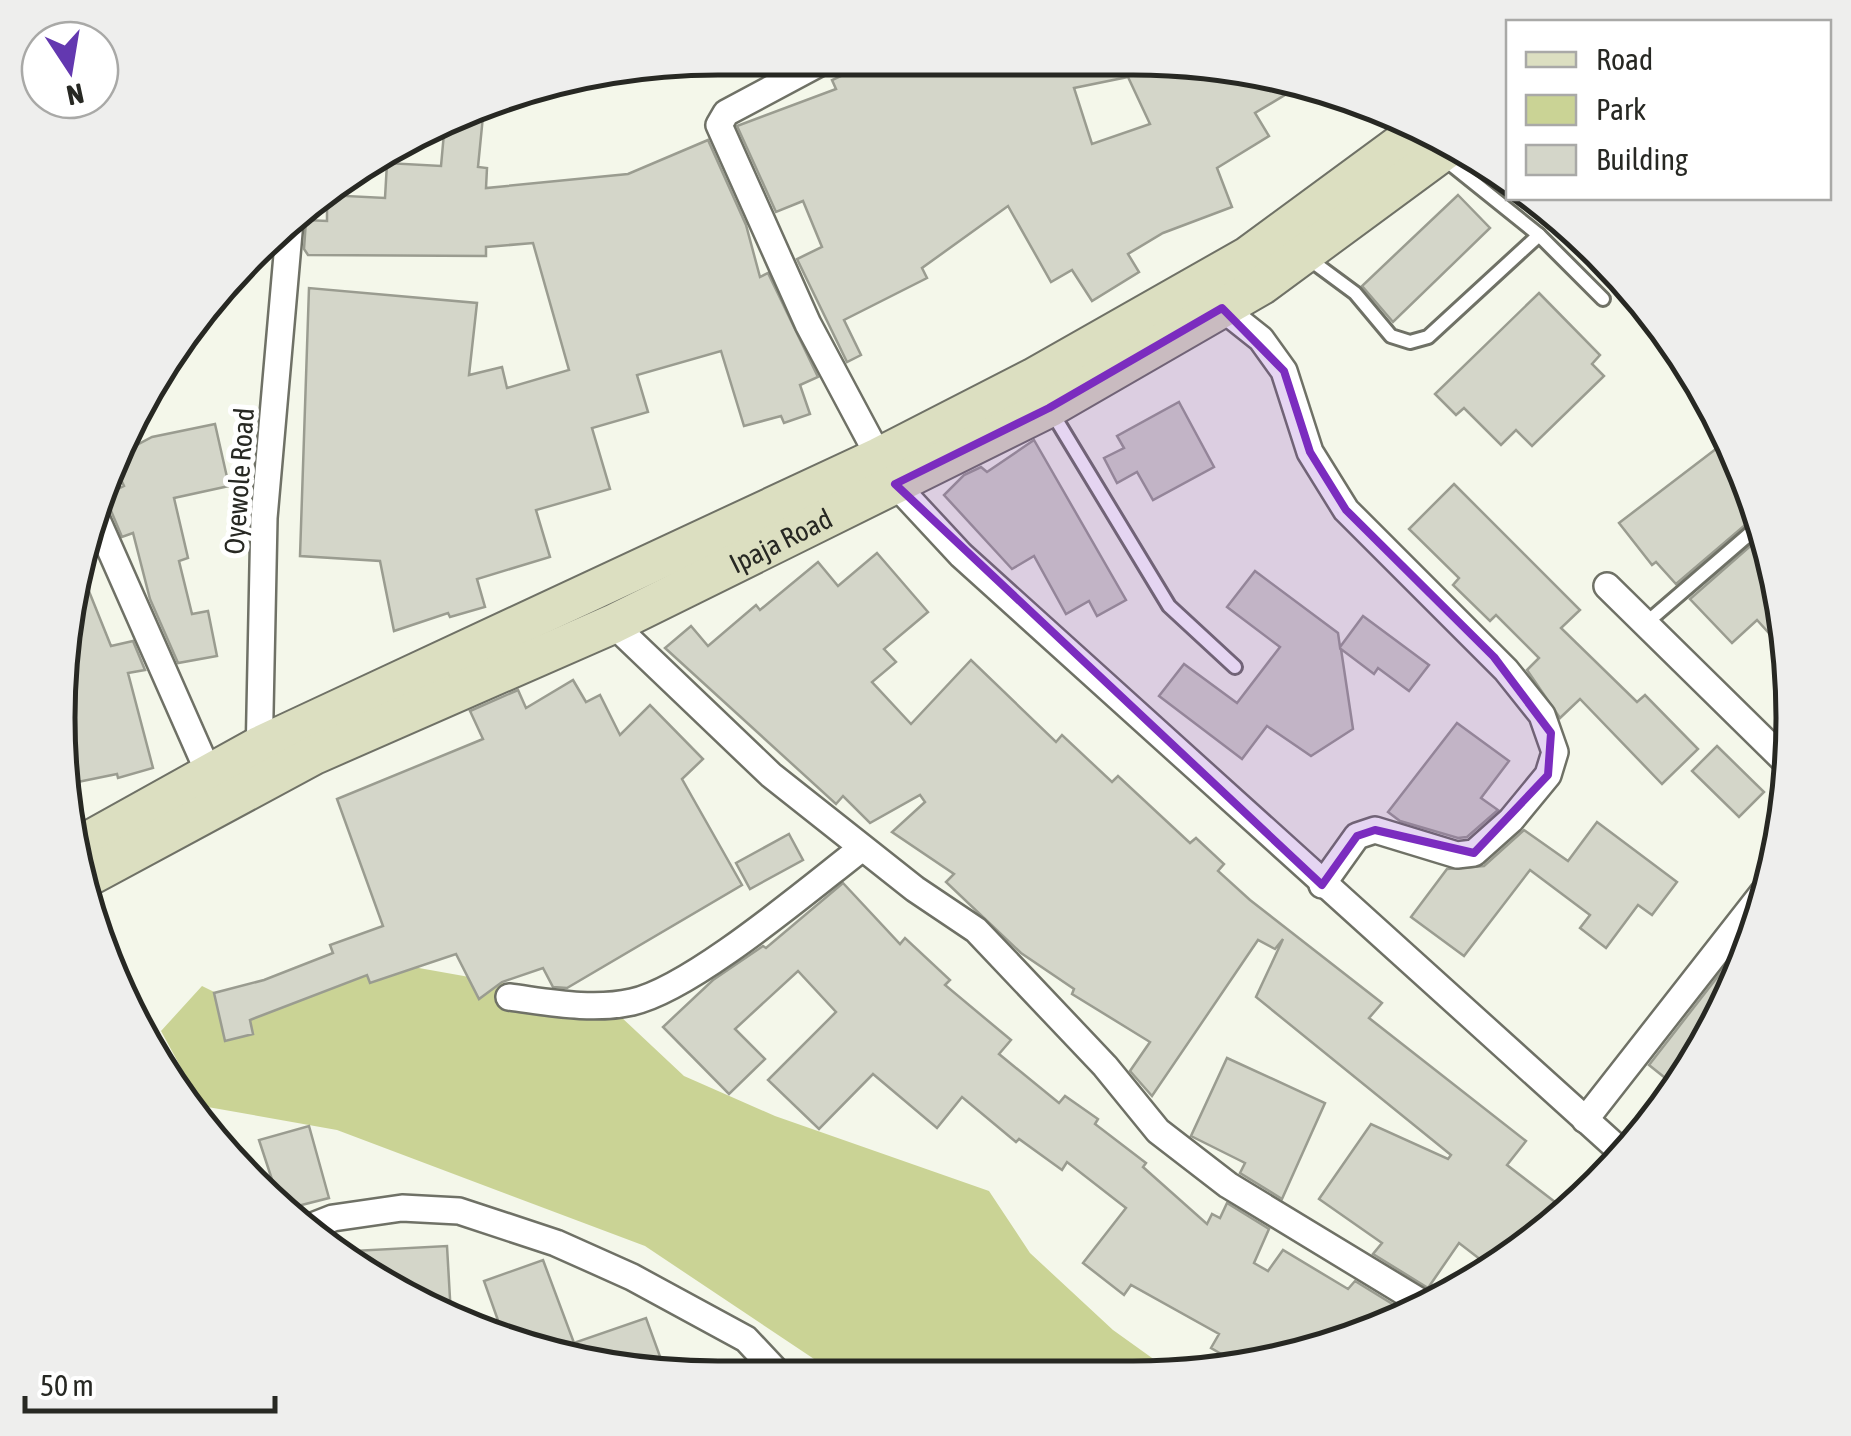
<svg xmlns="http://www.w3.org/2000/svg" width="1851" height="1436" font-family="'Asap Condensed',sans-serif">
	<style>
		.green { fill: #cad395 }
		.building { fill: #d4d6c9; stroke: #9a9c90; stroke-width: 2.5; fill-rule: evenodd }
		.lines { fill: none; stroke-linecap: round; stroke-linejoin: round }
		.service-casing { stroke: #6f7166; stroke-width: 18 }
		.minor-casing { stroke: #6f7166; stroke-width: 30 }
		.secondary-casing { stroke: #6f7166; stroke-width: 42 }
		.service { stroke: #fff; stroke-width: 12 }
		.minor { stroke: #fff; stroke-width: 25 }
		.secondary { stroke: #dcdfc1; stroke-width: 38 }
		.marked { fill: #7b2cbf; fill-opacity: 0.2; stroke: #7b2cbf; stroke-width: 8; stroke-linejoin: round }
		.labels { text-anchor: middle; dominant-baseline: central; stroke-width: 10; stroke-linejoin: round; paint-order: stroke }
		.street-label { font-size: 28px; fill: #272823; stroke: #fff }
		.rim { fill: none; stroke: #272823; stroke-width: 5 }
	</style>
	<rect width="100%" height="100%" fill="#f4f7ea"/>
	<polygon class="green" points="374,960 604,1001 684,1076 775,1116 989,1191 1030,1253 1113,1330 1173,1373 835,1373 645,1246 337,1130 202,1106 161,1031 202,986 253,1011"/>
	<g class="building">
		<path d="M880,58l278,1 4,14 25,-12 116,23 -48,29 14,23 -52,32 15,39 -69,26 -35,21 11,18 -47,29 -20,-31 -21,12 -43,-76 -86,62 5,10 -83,42 17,35 -14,7 -50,-103 25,-12 -19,-46 -27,11 -39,-86 99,-37 -4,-9zM1128,77l22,47 -58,20 -18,-56z"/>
		<polygon points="484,106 478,167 487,168 486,188 628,174 708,140 746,225 760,277 768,273 818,377 800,385 810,414 784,423 781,416 744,426 721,351 637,375 648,412 592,428 610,489 536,510 550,557 477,579 485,607 450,617 448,613 394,631 380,561 300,556 309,288 477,303 469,375 502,367 507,388 569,370 533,243 486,247 486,256 308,255 304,249 306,220 327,221 327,195 385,198 387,163 441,166 445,122"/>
		<polygon points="1458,195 1490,228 1393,322 1362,286"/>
		<polygon points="1539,293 1600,355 1592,364 1604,376 1532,446 1516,430 1501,445 1464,408 1456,415 1435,394"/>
		<polygon points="1179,402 1214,467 1153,500 1137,472 1117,483 1104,458 1124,448 1117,436"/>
		<polygon points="215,424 229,486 174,498 188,558 179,561 192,614 208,611 217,656 178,663 150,599 133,533 122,537 109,506 100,498 124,486 114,465 118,455 152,437"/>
		<polygon points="1034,440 1126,600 1097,616 1089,601 1066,614 1034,556 1012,569 944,495 964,475 981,467 987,472"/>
		<polygon points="1725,442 1744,467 1758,514 1676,584 1656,562 1652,565 1619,523"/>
		<polygon points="1454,484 1580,610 1561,628 1637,702 1645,695 1698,749 1662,784 1580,699 1560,718 1527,670 1539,658 1496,615 1490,621 1453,585 1459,578 1409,529"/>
		<polygon points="1764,534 1781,590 1787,653 1757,620 1732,643 1690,599"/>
		<polygon points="877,553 928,612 884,649 896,662 872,682 911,724 971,660 1056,742 1062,735 1112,782 1118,776 1190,843 1196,838 1224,864 1218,871 1250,900 1382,1003 1369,1018 1526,1141 1507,1165 1568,1212 1494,1270 1459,1243 1428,1288 1373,1254 1382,1243 1319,1199 1371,1124 1448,1159 1451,1155 1256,997 1283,939 1275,949 1258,940 1152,1096 1130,1071 1150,1042 1072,994 1074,989 1021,953 946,882 954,874 892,832 925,802 920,795 870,823 843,796 836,804 665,648 691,626 708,646 756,605 760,610 818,562 838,586"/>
		<polygon points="78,564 111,646 133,641 145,670 128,673 153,768 118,778 117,774 68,784 58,719"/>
		<polygon points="1255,571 1338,633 1340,647 1363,616 1429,665 1409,691 1378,668 1374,674 1341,649 1353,729 1311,756 1267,726 1242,759 1159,696 1184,664 1237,703 1280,647 1227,607"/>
		<polygon points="573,680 586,702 600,695 620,735 650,705 703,759 682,779 742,885 567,988 553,987 543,968 502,982 479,999 456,954 370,983 367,975 250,1020 253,1034 225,1041 214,993 264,980 333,953 330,945 383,926 337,799 483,739 470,711 518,690 526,708"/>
		<polygon points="1457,723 1509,761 1481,798 1498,810 1467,837 1458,838 1400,821 1388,812"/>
		<polygon points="1717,746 1764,792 1739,817 1692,771"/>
		<polygon points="1597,822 1677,882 1652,915 1638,905 1606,948 1580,928 1590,915 1530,870 1464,956 1411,917 1447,869 1484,866 1524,830 1568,861"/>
		<polygon points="789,834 803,860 750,889 736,863"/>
		<polygon points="843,883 900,944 905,938 950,980 945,985 1011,1040 999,1054 1059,1103 1065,1096 1098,1119 1095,1124 1146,1163 1143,1167 1207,1224 1212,1214 1220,1218 1227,1203 1269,1229 1254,1263 1268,1271 1283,1250 1348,1289 1355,1281 1407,1313 1346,1343 1244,1367 1211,1348 1219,1334 1131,1285 1124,1295 1083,1263 1126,1208 1067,1162 1062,1170 1019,1139 1016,1142 962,1097 937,1128 873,1074 819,1129 768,1080 836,1012 798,971 735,1029 765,1059 729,1094 663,1027 713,980 763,946 766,948"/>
		<polygon points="1754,930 1743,971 1679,1089 1649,1065"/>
		<polygon points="1227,1058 1325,1103 1282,1199 1240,1173 1245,1163 1191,1136"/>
		<polygon points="309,1126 329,1198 282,1210 259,1140"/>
		<polygon points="447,1246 451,1316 352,1268 333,1252"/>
		<polygon points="543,1260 574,1343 646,1318 666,1373 631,1373 506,1343 484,1281"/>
	</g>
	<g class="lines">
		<defs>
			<g id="service">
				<polyline points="1442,157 1539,235 1603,299"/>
				<polyline points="1309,259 1355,293 1391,336 1410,342 1428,337 1539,235"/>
				<polyline points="1051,411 1169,606 1235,667"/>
				<polyline points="1645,624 1761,524"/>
			</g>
			<g id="minor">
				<polyline points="829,58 726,113 719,125 808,324 879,457 895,484 961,555 1625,1155"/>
				<polyline points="1222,308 1261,339 1284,371 1310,452 1346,510 1506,670 1542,715 1555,752 1548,775 1511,820 1474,853 1457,855 1375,830 1357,836 1322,885"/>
				<polyline points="94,513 215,787"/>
				<polyline points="1607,586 1789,765"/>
				<polyline points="613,624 771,775 915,889 976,930 1105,1066 1158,1131 1228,1185 1424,1304"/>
				<polyline points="259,760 264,518 290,221"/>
				<path d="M509,997c39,5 83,14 123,5 60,-13 178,-114 230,-154"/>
				<polyline points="1585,1120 1769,885"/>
				<polyline points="305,1229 333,1218 402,1208 459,1211 556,1243 632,1277 746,1339 778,1373"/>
			</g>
			<g id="secondary">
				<polyline points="79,846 259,746 879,457 1033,378 1248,256 1418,131"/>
				<path id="s1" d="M84,879l230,-124 299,-131 436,-216 213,-123 186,-137"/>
			</g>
		</defs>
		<use href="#service" class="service-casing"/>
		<use href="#minor" class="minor-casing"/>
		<use href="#secondary" class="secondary-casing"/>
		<use href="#service" class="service"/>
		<use href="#minor" class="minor"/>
		<use href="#secondary" class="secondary"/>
	</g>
	<path class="marked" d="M1222,308l62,63 26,81 36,58 148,147 57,76 -3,42 -74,78 -99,-23 -18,6 -35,49 -427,-401 154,-76z"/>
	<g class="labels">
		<g class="street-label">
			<text transform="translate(239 481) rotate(-86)">Oyewole Road</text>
			<text stroke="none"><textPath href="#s1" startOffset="775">Ipaja Road</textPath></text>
		</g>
	</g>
	<path d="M0 0H1851V1436H0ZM718 75H1133A643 643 0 0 1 1776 718V718A643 643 0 0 1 1133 1361H718A643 643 0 0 1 75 718V718A643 643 0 0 1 718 75Z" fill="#eeeeed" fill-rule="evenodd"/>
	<path class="rim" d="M718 75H1133A643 643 0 0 1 1776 718V718A643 643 0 0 1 1133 1361H718A643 643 0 0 1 75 718V718A643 643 0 0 1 718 75Z"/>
	<rect x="1506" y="20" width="325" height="180" fill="#ffffff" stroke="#a9a9a7" stroke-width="2.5"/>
	<rect x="1526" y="52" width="50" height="15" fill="#dcdfc1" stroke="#a9a9a7" stroke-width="2.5"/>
	<text x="1596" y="70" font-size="30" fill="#272823">Road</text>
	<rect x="1526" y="95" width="50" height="30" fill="#cad395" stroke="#a9a9a7" stroke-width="2.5"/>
	<text x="1596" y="120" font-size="30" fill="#272823">Park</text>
	<rect x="1526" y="145" width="50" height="30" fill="#d4d6c9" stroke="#a9a9a7" stroke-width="2.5"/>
	<text x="1596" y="170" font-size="30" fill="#272823">Building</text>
	<g transform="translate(70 70) rotate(168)"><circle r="48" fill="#ffffff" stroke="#a9a9a7" stroke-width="2.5"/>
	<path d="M0-8L18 38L0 25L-18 38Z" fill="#6338b0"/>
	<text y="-15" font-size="28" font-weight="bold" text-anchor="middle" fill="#272823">N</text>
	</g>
	<path d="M25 1396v15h250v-15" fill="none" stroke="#272823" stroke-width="5"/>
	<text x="40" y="1396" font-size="30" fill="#272823" stroke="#ffffff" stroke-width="8" paint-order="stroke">50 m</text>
</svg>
